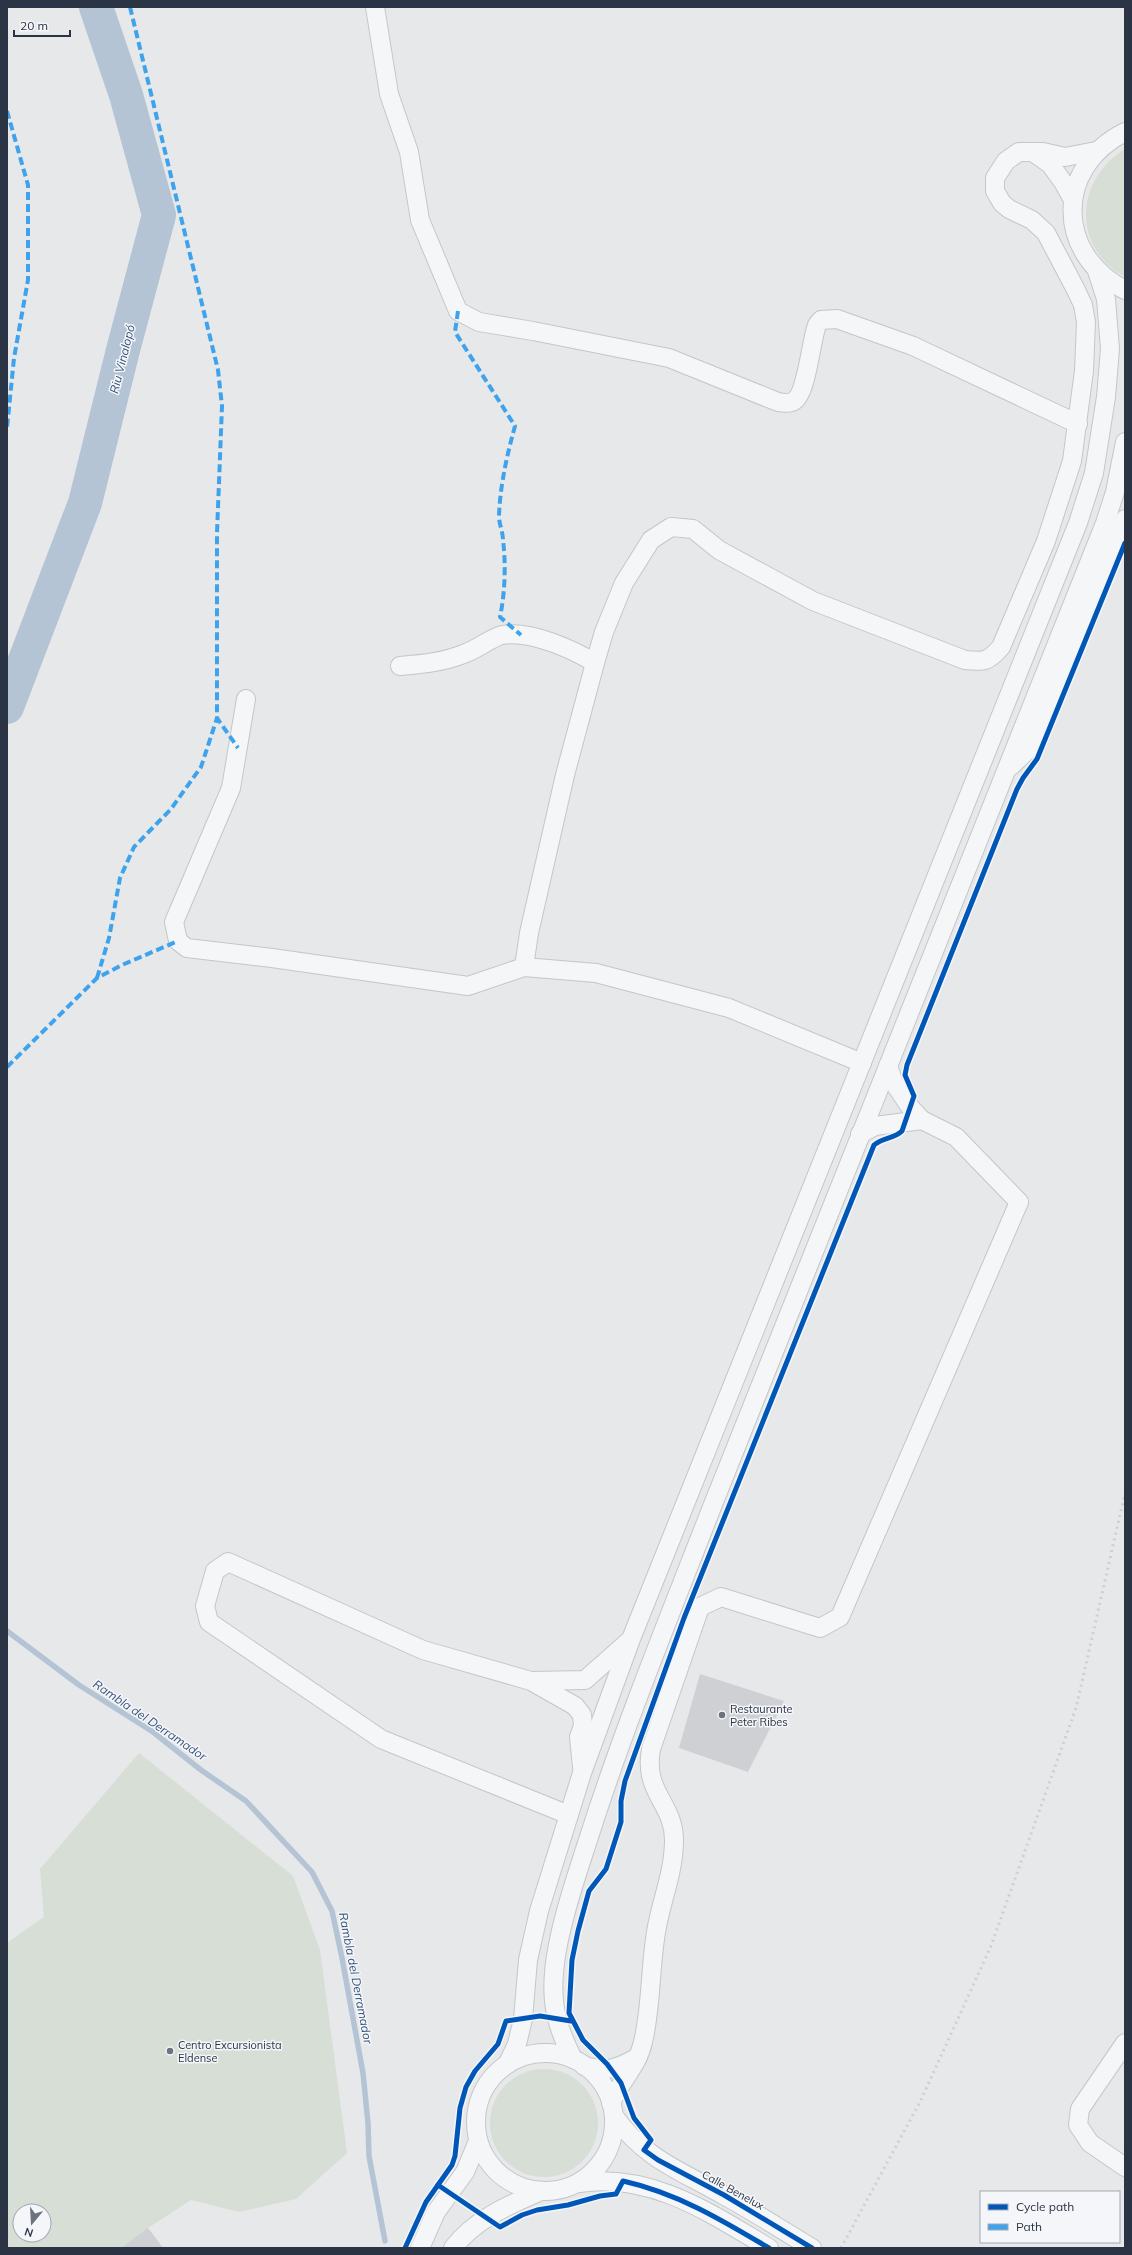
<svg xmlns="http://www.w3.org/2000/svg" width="1132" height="2255" font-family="Mulish,sans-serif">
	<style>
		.green { fill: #d6ded6; fill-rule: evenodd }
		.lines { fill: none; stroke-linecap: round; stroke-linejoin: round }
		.stream { stroke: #b4c4d5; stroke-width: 5.5 }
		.river { stroke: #b4c4d5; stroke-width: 34 }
		.building { fill: #ced0d3 }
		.minor-casing { stroke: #c4c6c8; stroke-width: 20 }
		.minor { stroke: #f5f6f7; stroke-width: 18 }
		.rail { stroke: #cecfd2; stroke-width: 3; stroke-dasharray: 2 4; stroke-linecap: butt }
		.quiet { stroke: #3ea3ec; stroke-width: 4; stroke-dasharray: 8 4; stroke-linecap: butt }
		.cycleway-casing { stroke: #f4f6f9; stroke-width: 8 }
		.cycleway { stroke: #0057b8; stroke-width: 5 }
		.poi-dot { fill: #6c737f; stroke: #f4f6f9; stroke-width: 1.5 }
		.labels { text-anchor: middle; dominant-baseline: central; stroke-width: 3; stroke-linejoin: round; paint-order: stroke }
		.poi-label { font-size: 11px; fill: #2b3445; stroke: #f4f6f9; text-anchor: start }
		.street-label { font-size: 11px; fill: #2b3445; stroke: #f4f6f9 }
		.water-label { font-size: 12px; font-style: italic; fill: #34527a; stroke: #f4f6f9 }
	</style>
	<rect width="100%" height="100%" fill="#e6e8ea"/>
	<g class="green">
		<path d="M1125,149v128c-54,-30 -50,-97 0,-128z"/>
		<path d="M139,1753l154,123 27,74 27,203 -51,46 -57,13 -48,-12 -43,28 15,20h-156v-305l37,-26 -4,-48zM20,2211h24v24h-24z"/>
		<circle cx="544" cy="2123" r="54"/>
	</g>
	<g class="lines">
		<polyline class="stream" points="7,1631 79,1685 153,1732 201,1770 246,1801 312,1872 332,1911 342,1958 363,2073 368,2123 369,2156 385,2241"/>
		<polyline class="river" points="7,707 85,503 123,350 159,215 126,95 96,7"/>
	</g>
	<g class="building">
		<polygon points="700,1674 784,1701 748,1772 679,1748"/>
		<polygon points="148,2228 163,2248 121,2248"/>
	</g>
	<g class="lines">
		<defs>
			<g id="minor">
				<path d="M375,7l14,87 20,58 11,68 38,91 21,11 54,9 136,27 109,44c5,1 11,2 16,-1 13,-8 17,-61 23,-76l4,-5 16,-1 76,27 165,78"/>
				<path d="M1125,132c-70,35 -70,122 0,158"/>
				<polyline points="1034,153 1050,164 1063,182 1073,200"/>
				<path d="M400,666c23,-2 45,-4 66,-13 11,-4 27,-16 36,-18 28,-5 70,14 93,28"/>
				<polyline points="246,699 231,788 174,922 178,941 187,948 272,958 468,986 524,967 596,973 729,1008 862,1063"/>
				<polyline points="1011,766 1036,742 1125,519"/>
				<path d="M524,967l5,-34 36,-158 30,-112 9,-31 20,-49 27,-43 20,-13 22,2 26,21 94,51 152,59c19,2 23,2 36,-13l45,-106 26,-80 12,-90 2,-49 -3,-17 -7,-15 -30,-57 -14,-13 -23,-11 -7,-6 -7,-12v-13l11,-17 13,-9h24l22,5 31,-6"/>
				<polyline points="860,1134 875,1126 922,1120"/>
				<polyline points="532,1681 585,1680 629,1641"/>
				<polyline points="569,1815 381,1739 209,1622 205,1606 215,1571 228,1562 423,1650 531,1681 575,1706 582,1715 583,1726 579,1737 582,1767"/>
				<polyline points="1125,2043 1080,2109 1078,2125 1090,2143 1125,2167"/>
				<circle cx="545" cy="2122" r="69"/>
				<path d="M573,2059c-15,-30 -22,-52 -19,-86 3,-41 22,-96 35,-136 35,-110 79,-217 121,-325 129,-330 263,-659 395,-989l10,-31 10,-50"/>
				<polyline points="508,2063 517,2044 523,2019 528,1960 539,1911 582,1773 631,1639 1078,523 1094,473 1106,397 1110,349 1106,299 1097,271"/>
				<path d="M584,2066c24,6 33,3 54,-9"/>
				<path d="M611,2103c9,-22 27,-37 32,-61 8,-33 7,-69 12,-103 4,-34 19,-64 19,-99 0,-37 -31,-47 -23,-91l49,-142 21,-10 99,31 20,-11 179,-415 -63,-65 -34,-17 -12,-13 -16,-24 -6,-17"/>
				<path d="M614,2116c31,43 65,54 109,79 30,16 59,35 89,53"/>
				<path d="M579,2183c72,-11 131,30 190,65"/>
				<polyline points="420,2248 436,2212 465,2172 478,2141"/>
				<path d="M453,2248c22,-29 56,-43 88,-57"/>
			</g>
		</defs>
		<use href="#minor" class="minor-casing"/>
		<use href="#minor" class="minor"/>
		<polyline class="rail" points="841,2248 920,2102 991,1946 1076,1708 1125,1493"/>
		<g class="quiet">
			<polyline points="130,7 218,370 222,406 217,533 217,718 238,748"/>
			<polyline points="7,111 28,185 28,280 14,358 7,428"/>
			<path d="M458,311l-3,21 60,94c-8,29 -15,60 -16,90 0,8 4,16 4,24 3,23 2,54 -3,77l21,18"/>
			<polyline points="97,978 109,938 120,878 134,847 171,809 201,767 217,718"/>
			<polyline points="7,1067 97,978 122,965 178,941"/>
		</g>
		<defs>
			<g id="cycleway">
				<path d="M438,2185l62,42 22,-12 15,-5 31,-5 32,-9 16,-2 7,-13c54,12 99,39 146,67"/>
				<polyline points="405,2248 426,2202 452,2165 455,2156 460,2108 466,2087 475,2071 498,2044 506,2021 540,2016 571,2021"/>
				<path d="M812,2248l-88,-53 -66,-35 -14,-10 7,-10 -17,-22 -13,-35 -14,-19 -24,-24 -14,-27 3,-53 6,-29 11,-40 17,-22 15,-47v-21l4,-20 59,-163 190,-473c9,-8 20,-6 28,-14l12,-35 -9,-21 2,-10 110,-276 6,-11 14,-19 88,-216"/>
			</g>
		</defs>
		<use href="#cycleway" class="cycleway-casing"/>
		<use href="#cycleway" class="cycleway"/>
	</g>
	<g class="poi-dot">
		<circle cx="722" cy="1715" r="4"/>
		<circle cx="170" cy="2051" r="4"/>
	</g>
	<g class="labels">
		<g class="poi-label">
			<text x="730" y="1709">Restaurante<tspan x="730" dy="13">Peter Ribes</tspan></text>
			<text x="178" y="2045">Centro Excursionista<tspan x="178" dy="13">Eldense</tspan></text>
		</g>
		<g class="street-label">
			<text transform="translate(733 2190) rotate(29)">Calle Benelux</text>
		</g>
		<g class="water-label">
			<text transform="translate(122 359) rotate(-76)">Riu Vinalopó</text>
			<text transform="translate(150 1720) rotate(34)">Rambla del Derramador</text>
			<text transform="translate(356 1978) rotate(79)">Rambla del Derramador</text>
		</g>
	</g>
	<rect width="1132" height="2255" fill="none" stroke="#2b3445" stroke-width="16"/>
	<rect x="980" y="2191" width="140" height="52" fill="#f4f6f9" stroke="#a4a8b1"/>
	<rect x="988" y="2204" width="20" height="6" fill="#0057b8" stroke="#a4a8b1"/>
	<text x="1016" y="2211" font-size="12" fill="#2b3445">Cycle path</text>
	<rect x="988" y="2224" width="20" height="6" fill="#3ea3ec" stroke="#a4a8b1"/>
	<text x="1016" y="2231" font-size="12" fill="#2b3445">Path</text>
	<g transform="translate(32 2223) rotate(198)"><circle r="19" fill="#f4f6f9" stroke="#a4a8b1"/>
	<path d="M0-3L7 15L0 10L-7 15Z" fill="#6c737f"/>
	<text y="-6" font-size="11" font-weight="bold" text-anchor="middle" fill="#2b3445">N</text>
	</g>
	<path d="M14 30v6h56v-6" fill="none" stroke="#2b3445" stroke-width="2"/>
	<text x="20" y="30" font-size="12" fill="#2b3445" stroke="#f4f6f9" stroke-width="3" paint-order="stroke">20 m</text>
</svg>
